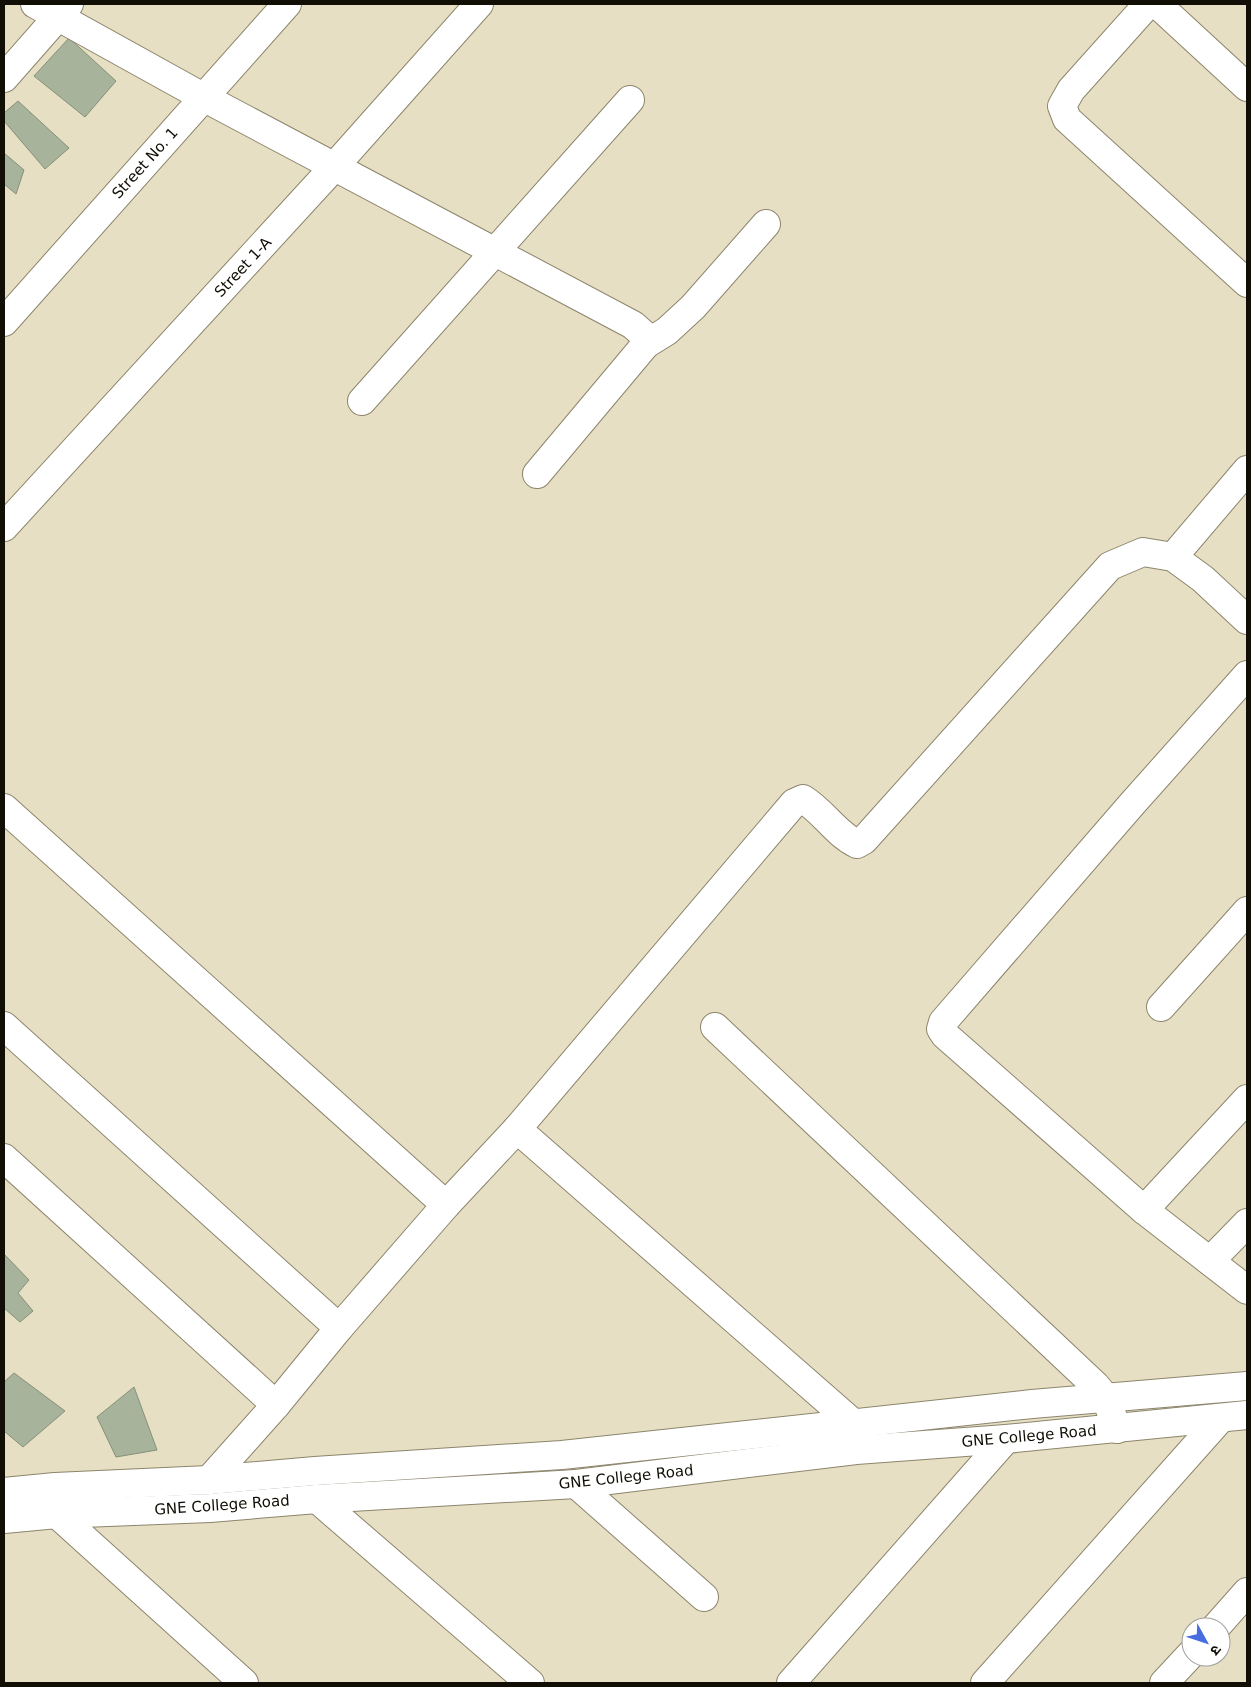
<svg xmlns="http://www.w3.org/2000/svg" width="1251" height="1687" font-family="'DejaVu Sans','Noto Sans Devanagari',sans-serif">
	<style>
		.building { fill: #a7b49b; stroke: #849178 }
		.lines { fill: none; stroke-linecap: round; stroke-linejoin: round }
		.minor-casing { stroke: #8c856c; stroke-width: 30 }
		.tertiary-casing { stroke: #8c856c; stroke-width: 30 }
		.minor { stroke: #fff; stroke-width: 28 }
		.tertiary { stroke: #fff; stroke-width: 28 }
		.labels { text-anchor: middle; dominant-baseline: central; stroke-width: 4; stroke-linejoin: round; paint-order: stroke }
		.street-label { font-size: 15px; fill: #110e06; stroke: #fff }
	</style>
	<rect width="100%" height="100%" fill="#e6dfc3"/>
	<g class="building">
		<polygon points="69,38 116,81 85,117 34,76"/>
		<polygon points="18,101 69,148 45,169 4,121 4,113"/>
		<polygon points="4,153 24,170 16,194 4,184"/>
		<polygon points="4,1254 29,1280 18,1293 33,1311 20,1322 4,1308"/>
		<polygon points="14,1373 65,1411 23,1447 4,1431 4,1382"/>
		<polygon points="134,1387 157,1450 116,1457 97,1417"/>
	</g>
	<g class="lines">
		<defs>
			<g id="minor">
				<polyline points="35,4 203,97 633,325 643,334 646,344 537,474"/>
				<polyline points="1148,4 1071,90 1062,106 1067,119 1247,283"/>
				<polyline points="1157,4 1247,87"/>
				<polyline points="4,78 69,4"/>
				<polyline points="4,322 287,4"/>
				<polyline points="646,344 667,331 693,307 766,224"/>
				<polyline points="362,401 630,100"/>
				<polyline points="4,527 334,167 479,4"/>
				<polyline points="1173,557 1247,470"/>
				<polyline points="1247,675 1132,804 943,1022 941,1029 945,1035 1144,1210 1247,1290"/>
				<polyline points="4,808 446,1205"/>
				<polyline points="1161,1007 1247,911"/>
				<polyline points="4,1026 339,1328"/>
				<polyline points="715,1027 1096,1386 1106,1398 1117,1429"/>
				<polyline points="517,1129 853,1423"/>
				<polyline points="4,1158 276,1405"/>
				<polyline points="1144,1210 1247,1099"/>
				<polyline points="1210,1261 1247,1223"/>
				<path d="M209,1480l67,-75 63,-77 107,-123 71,-76 277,-326 9,-4c20,12 33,35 54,45l7,-4 246,-274 33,-14 30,5 30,22 44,41"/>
				<polyline points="576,1484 704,1597"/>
				<polyline points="317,1499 530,1683"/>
				<polyline points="57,1514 244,1683"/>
				<polyline points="1216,1627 1247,1592"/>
				<polyline points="791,1683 1006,1439"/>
				<polyline points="985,1683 1221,1418"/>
				<polyline points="1164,1683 1191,1654"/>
			</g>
			<g id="tertiary">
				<polyline points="4,1492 55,1487 209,1480 315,1471 562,1455 1032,1404 1247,1386"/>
				<polyline points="4,1519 57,1514 210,1508 317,1499 576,1484 856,1450 1006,1439 1247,1415"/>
			</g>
		</defs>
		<use href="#minor" class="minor-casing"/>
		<use href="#tertiary" class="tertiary-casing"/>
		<use href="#minor" class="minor"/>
		<use href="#tertiary" class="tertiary"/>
	</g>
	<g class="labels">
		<g class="street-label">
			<text transform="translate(145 163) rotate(-48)">Street No. 1</text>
			<text transform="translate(243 267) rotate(-47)">Street 1-A</text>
			<text transform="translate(1029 1436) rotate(-5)">GNE College Road</text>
			<text transform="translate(626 1477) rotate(-6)">GNE College Road</text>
			<text transform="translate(222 1505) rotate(-4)">GNE College Road</text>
		</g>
	</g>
	<rect width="1251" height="1687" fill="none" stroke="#110e06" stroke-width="10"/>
	<g transform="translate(1206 1642) rotate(130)"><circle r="24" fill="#ffffff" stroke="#a09f9b"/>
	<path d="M0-4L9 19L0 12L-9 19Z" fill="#486de0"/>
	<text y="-8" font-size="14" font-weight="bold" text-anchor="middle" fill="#110e06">उ</text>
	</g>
</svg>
